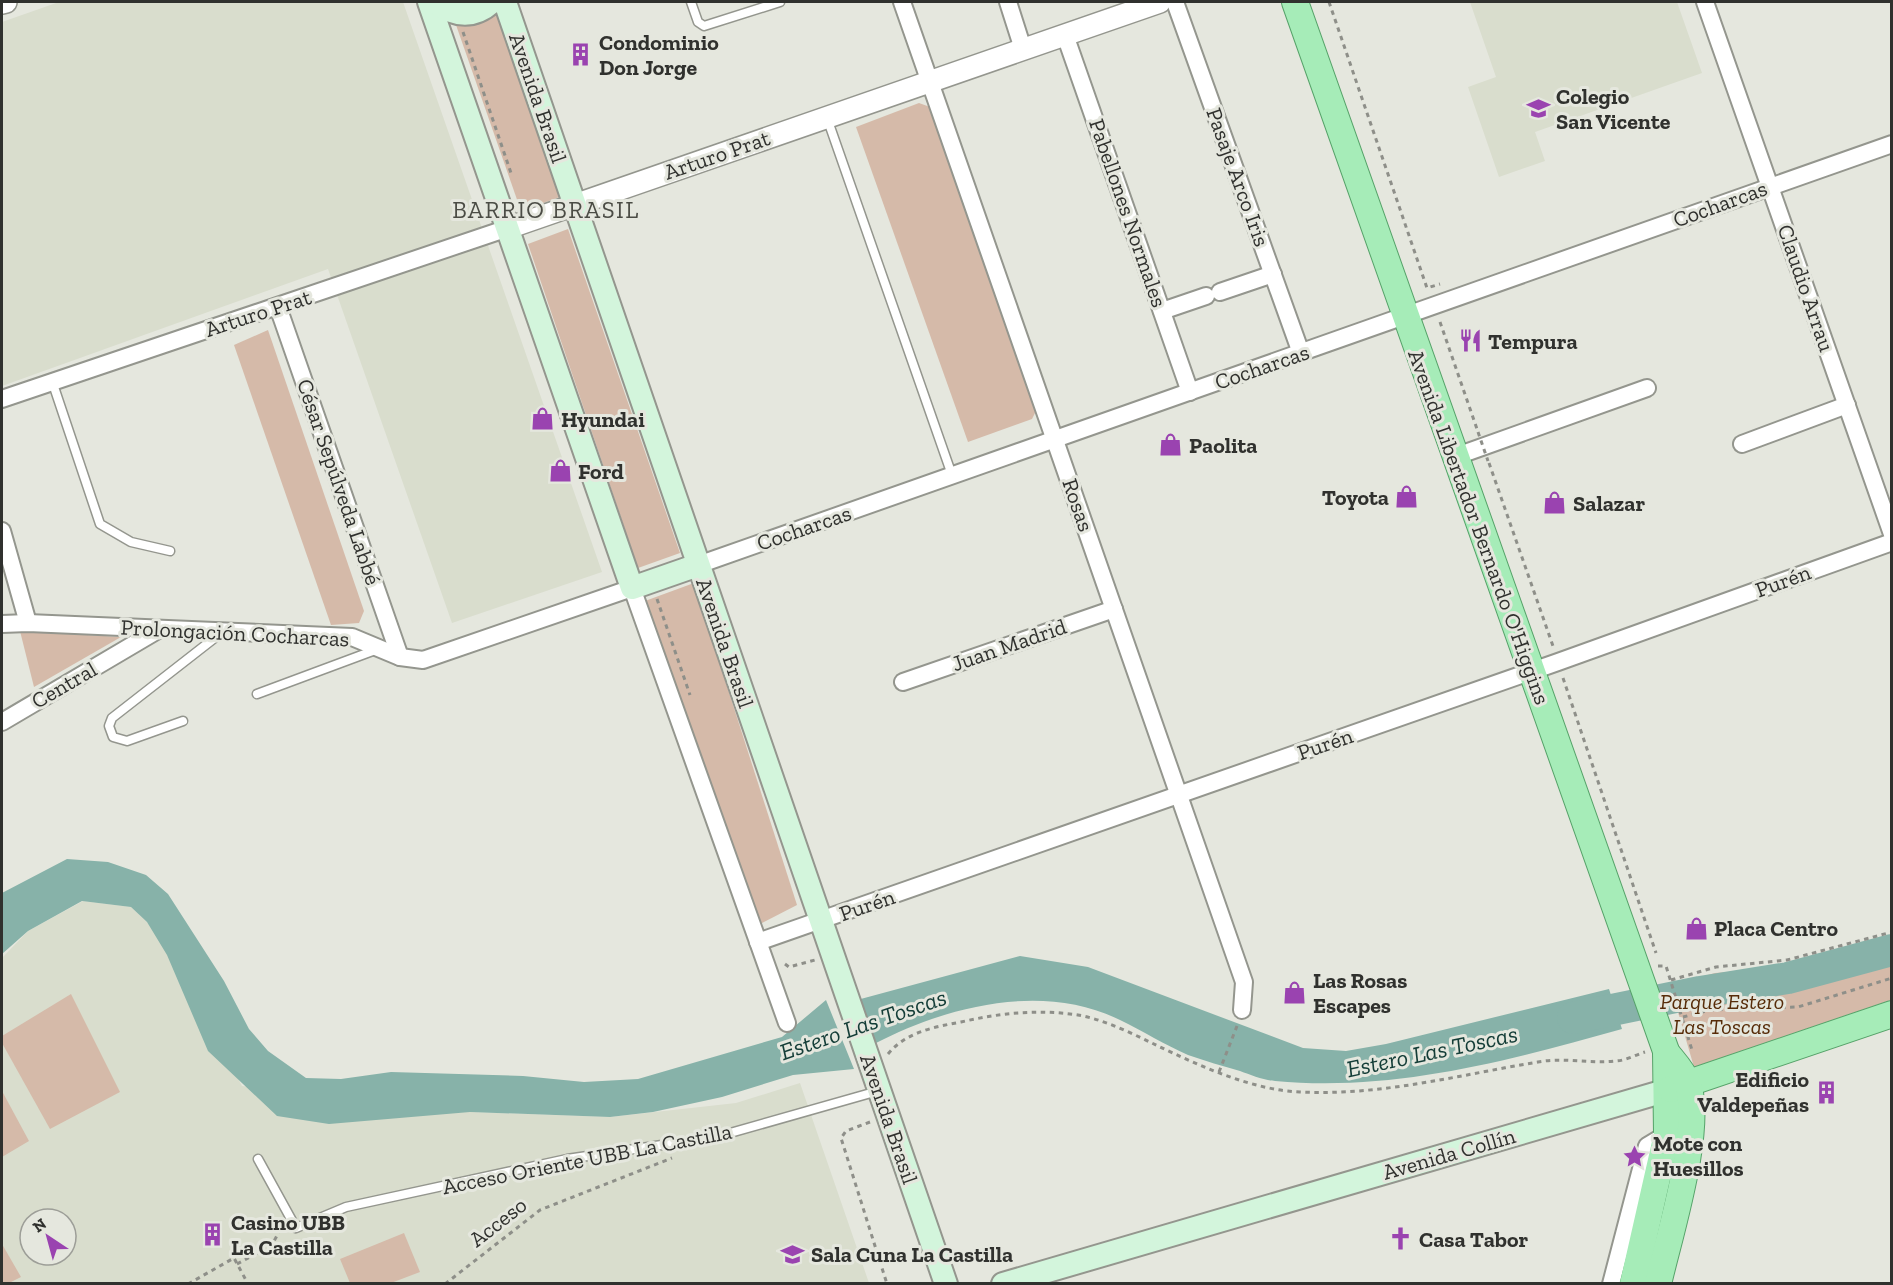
<svg xmlns="http://www.w3.org/2000/svg" width="1893" height="1285" font-family="'Zilla Slab',serif">
	<style>
		.built { fill: #d9ddcd; fill-rule: evenodd }
		.green { fill: #d5baa9 }
		.water { fill: #87b2a9 }
		.lines { fill: none; stroke-linecap: round; stroke-linejoin: round }
		.river { stroke: #87b2a9; stroke-width: 32 }
		.service-casing { stroke: #94968e; stroke-width: 11 }
		.minor-casing { stroke: #94968e; stroke-width: 20 }
		.tertiary-casing { stroke: #94968e; stroke-width: 24 }
		.secondary-casing { stroke: #94968e; stroke-width: 26 }
		.primary-casing { stroke: #56a269; stroke-width: 28 }
		.path { stroke: #8e8f89; stroke-width: 3; stroke-dasharray: 4.5 4.5; stroke-linecap: butt }
		.service { stroke: #fff; stroke-width: 8 }
		.minor { stroke: #fff; stroke-width: 16 }
		.tertiary { stroke: #fff; stroke-width: 21 }
		.secondary { stroke: #d3f5dc; stroke-width: 22 }
		.primary { stroke: #a6ecb8; stroke-width: 26 }
		.path-bridge { stroke: #8e8f89; stroke-width: 3; stroke-dasharray: 4.5 4.5; stroke-linecap: butt }
		.labels { text-anchor: middle; dominant-baseline: central; stroke-width: 6; stroke-linejoin: round; paint-order: stroke }
		.poi-label { font-size: 22px; font-weight: bold; fill: #30312e; stroke: #e5e7de; text-anchor: start }
		.street-label { font-size: 22px; fill: #30312e; stroke: #e5e7de }
		.park-label { font-size: 22px; font-style: italic; fill: #572c09; stroke: #e5e7de }
		.neighbourhood-label { font-size: 24px; letter-spacing: 1.5px; fill: #4b4c45; stroke: #e5e7de }
		.water-label { font-size: 24px; font-style: italic; fill: #143d37; stroke: #e5e7de }
	</style>
	<rect width="100%" height="100%" fill="#e5e7de"/>
	<g class="built">
		<polygon points="59,2 403,2 602,572 452,623 328,269 2,386 2,22"/>
		<polygon points="1470,2 1677,2 1702,73 1535,132 1545,161 1499,177 1468,87 1496,77"/>
		<path d="M83,901l48,6 32,30 79,149 228,26 140,5 126,-14 64,-20 69,200 -867,1v-326l26,-27zM30,1219h36v36h-36z"/>
	</g>
	<g class="green">
		<polygon points="448,2 500,2 568,194 521,211"/>
		<polygon points="919,103 930,107 1036,411 1032,419 968,442 856,127"/>
		<polygon points="568,229 680,553 638,568 528,244"/>
		<polygon points="268,330 364,611 359,623 331,625 234,345"/>
		<polygon points="694,583 797,905 760,924 645,601"/>
		<polygon points="20,631 121,637 34,687"/>
		<polygon points="1891,937 1891,1000 1694,1067 1670,985 1715,973 1792,967"/>
		<polygon points="71,994 120,1092 50,1129 2,1043 2,1036"/>
		<polygon points="2,1091 29,1141 2,1157"/>
		<polygon points="404,1233 420,1272 391,1283 350,1283 340,1259"/>
		<polygon points="2,1244 21,1277 9,1283 2,1283"/>
	</g>
	<g class="water">
		<polygon points="67,859 108,862 146,875 168,894 224,981 249,1029 268,1051 306,1078 341,1079 391,1072 523,1076 584,1082 638,1079 782,1037 826,1000 854,1069 793,1075 722,1097 653,1112 610,1117 470,1112 329,1124 277,1116 208,1051 167,955 147,922 131,907 82,901 28,931 2,954 2,893"/>
		<path d="M1020,956l68,11 215,81 43,3 40,-7 223,-55 13,40c-114,32 -228,63 -347,52 -12,-1 -24,-6 -35,-10 -17,-5 -35,-10 -52,-16 -23,-10 -45,-24 -68,-35 -77,-38 -172,-14 -244,23l-19,-43z"/>
	</g>
	<g class="lines">
		<polyline class="river" points="1573,1018 1700,992 1788,978 1892,950"/>
		<defs>
			<g id="service">
				<polyline points="691,2 698,22 704,26 780,2"/>
				<polyline points="827,118 952,475"/>
				<polyline points="52,381 100,524 131,542 170,551"/>
				<polyline points="257,694 378,649"/>
				<polyline points="183,721 127,741 113,737 109,726 112,718 221,633"/>
				<polyline points="258,1159 296,1228 346,1207 567,1159 716,1137 878,1091"/>
			</g>
			<g id="minor">
				<polyline points="902,2 1244,982 1242,1010"/>
				<polyline points="1008,2 1023,49"/>
				<polyline points="1175,2 1301,353"/>
				<polyline points="1705,2 1892,534"/>
				<polyline points="1065,35 1190,392"/>
				<polyline points="1220,292 1273,274"/>
				<polyline points="278,307 400,657"/>
				<polyline points="1162,311 1206,296"/>
				<polyline points="2,399 508,228"/>
				<polyline points="1742,444 1847,405"/>
				<polyline points="1454,457 1647,388"/>
				<polyline points="2,531 28,623"/>
				<polyline points="698,565 1892,144"/>
				<polyline points="2,624 28,623 352,637 400,657 423,660 632,588 787,1023"/>
				<polyline points="903,682 1114,609"/>
				<polyline points="2,722 158,630"/>
				<polyline points="758,942 1558,662 1892,542"/>
				<polyline points="1611,1284 1647,1146 1667,1134"/>
			</g>
			<g id="tertiary">
				<polyline points="2,3 6,2"/>
				<polyline points="508,228 1160,2"/>
			</g>
			<g id="secondary">
				<polyline points="429,2 632,588 698,565"/>
				<path d="M434,2c20,14 39,17 58,0"/>
				<polyline points="505,2 946,1284"/>
				<polyline points="1003,1284 1668,1090"/>
			</g>
			<g id="primary">
				<polyline points="1295,2 1666,1051 1667,1134 1633,1284"/>
				<polyline points="1671,1089 1892,1014"/>
				<path d="M1658,1284c11,-48 46,-158 29,-202 -4,-11 -14,-21 -21,-30"/>
			</g>
		</defs>
		<use href="#service" class="service-casing"/>
		<use href="#minor" class="minor-casing"/>
		<use href="#tertiary" class="tertiary-casing"/>
		<use href="#secondary" class="secondary-casing"/>
		<use href="#primary" class="primary-casing"/>
		<g class="path">
			<polyline points="1329,2 1427,288 1440,284"/>
			<polyline points="463,32 512,176"/>
			<polyline points="1440,322 1478,432"/>
			<polyline points="1489,463 1553,646"/>
			<polyline points="657,599 690,695"/>
			<polyline points="1563,678 1656,953"/>
			<polyline points="785,964 789,967 815,960"/>
			<polyline points="1658,966 1666,966 1692,1050"/>
			<polyline points="1671,980 1716,967 1787,960 1892,932"/>
			<polyline points="1683,1017 1710,1010 1798,1007 1892,978"/>
			<path d="M888,1054c18,-22 46,-27 73,-32 39,-9 77,-13 117,-7 28,5 55,19 80,31 42,20 94,44 142,46 81,4 159,-17 238,-30 26,-5 51,2 77,-1 10,0 20,-6 30,-9"/>
			<polyline points="1219,1072 1237,1026"/>
			<polyline points="870,1122 846,1131 841,1138 887,1284"/>
			<polyline points="237,1264 272,1245 282,1226"/>
			<polyline points="188,1284 234,1258 248,1284"/>
			<polyline points="445,1284 540,1210 672,1158"/>
		</g>
		<use href="#service" class="service"/>
		<use href="#minor" class="minor"/>
		<use href="#tertiary" class="tertiary"/>
		<use href="#secondary" class="secondary"/>
		<use href="#primary" class="primary"/>
		<polyline class="path-bridge" points="1478,432 1488,461"/>
	</g>
	<defs>
		<symbol id="building-bare" viewBox="-9 -9 18 18"><path d="M-4-6H4V6H1V3H-1V6H-4ZM-2.5-4.3h1.7v1.8h-1.7ZM.8-4.3h1.7v1.8H.8ZM-2.5-1h1.7V.8h-1.7ZM.8-1h1.7V.8H.8Z" fill="#9a43b0" stroke="#e5e7de" stroke-width="2.5" paint-order="stroke"/></symbol>
		<symbol id="school-bare" viewBox="-9 -9 18 18"><path d="M0-5L7-2L0 1L-7-2ZM-4 1L0 2.5L4 1V4Q0 6-4 4Z" fill="#9a43b0" stroke="#e5e7de" stroke-width="2.5" paint-order="stroke"/></symbol>
		<symbol id="restaurant-bare" viewBox="-9 -9 18 18"><path d="M-5-6h1v4h1v-4h1v4h1v-4h1v5L-1.5 .5V6h-2V.5L-5-1ZM5-6V6H3V1.5H1.5Q1.5-4 5-6Z" fill="#9a43b0" stroke="#e5e7de" stroke-width="2.5" paint-order="stroke"/></symbol>
		<symbol id="shop-bare" viewBox="-9 -9 18 18"><path d="M-5-2.5h2.3a2.7 3.5 0 0 1 5.4 0H5L5.5 6h-11ZM-1.5-2.5h3a1.5 2.3 0 0 0-3 0Z" fill="#9a43b0" stroke="#e5e7de" stroke-width="2.5" paint-order="stroke"/></symbol>
		<symbol id="sight-bare" viewBox="-9 -9 18 18"><path d="M0-6L1.8-2.2L6-1.7L2.9 1.2L3.7 5.4L0 3.3L-3.7 5.4L-2.9 1.2L-6-1.7L-1.8-2.2Z" fill="#9a43b0" stroke="#e5e7de" stroke-width="2.5" paint-order="stroke"/></symbol>
		<symbol id="church-bare" viewBox="-9 -9 18 18"><path d="M-1.2-6h2.4v3.5h3.3v2.4h-3.3V6h-2.4V-.1h-3.3v-2.4h3.3Z" fill="#9a43b0" stroke="#e5e7de" stroke-width="2.5" paint-order="stroke"/></symbol>
	</defs>
	<g fill-rule="evenodd">
		<use href="#building-bare" x="564" y="38" width="33" height="33"/>
		<use href="#school-bare" x="1522" y="92" width="33" height="33"/>
		<use href="#restaurant-bare" x="1454" y="324" width="33" height="33"/>
		<use href="#shop-bare" x="526" y="402" width="33" height="33"/>
		<use href="#shop-bare" x="1154" y="428" width="33" height="33"/>
		<use href="#shop-bare" x="544" y="454" width="33" height="33"/>
		<use href="#shop-bare" x="1390" y="480" width="33" height="33"/>
		<use href="#shop-bare" x="1538" y="486" width="33" height="33"/>
		<use href="#shop-bare" x="1680" y="912" width="33" height="33"/>
		<use href="#shop-bare" x="1278" y="976" width="33" height="33"/>
		<use href="#building-bare" x="1810" y="1076" width="33" height="33"/>
		<use href="#sight-bare" x="1618" y="1140" width="33" height="33"/>
		<use href="#building-bare" x="196" y="1218" width="33" height="33"/>
		<use href="#church-bare" x="1384" y="1222" width="33" height="33"/>
		<use href="#school-bare" x="776" y="1238" width="33" height="33"/>
	</g>
	<g class="labels">
		<g class="poi-label">
			<text x="599" y="42">Condominio<tspan x="599" dy="25">Don Jorge</tspan></text>
			<text x="1556" y="96">Colegio<tspan x="1556" dy="25">San Vicente</tspan></text>
			<text x="1488" y="341">Tempura</text>
			<text x="561" y="419">Hyundai</text>
			<text x="1189" y="445">Paolita</text>
			<text x="578" y="471">Ford</text>
			<text x="1389" y="497" text-anchor="end">Toyota</text>
			<text x="1573" y="503">Salazar</text>
			<text x="1714" y="928">Placa Centro</text>
			<text x="1313" y="980">Las Rosas<tspan x="1313" dy="25">Escapes</tspan></text>
			<text x="1809" y="1079" text-anchor="end">Edificio<tspan x="1809" dy="25">Valdepeñas</tspan></text>
			<text x="1653" y="1143">Mote con<tspan x="1653" dy="25">Huesillos</tspan></text>
			<text x="231" y="1222">Casino UBB<tspan x="231" dy="25">La Castilla</tspan></text>
			<text x="1419" y="1239">Casa Tabor</text>
			<text x="811" y="1254">Sala Cuna La Castilla</text>
		</g>
		<g class="street-label">
			<text transform="translate(538 98) rotate(71)">Avenida Brasil</text>
			<text transform="translate(717 155) rotate(-19)">Arturo Prat</text>
			<text transform="translate(1238 177) rotate(70)">Pasaje Arco Iris</text>
			<text transform="translate(1720 204) rotate(-20)">Cocharcas</text>
			<text transform="translate(1128 213) rotate(71)">Pabellones Normales</text>
			<text transform="translate(1806 288) rotate(71)">Claudio Arrau</text>
			<text transform="translate(258 313) rotate(-18)">Arturo Prat</text>
			<text transform="translate(1262 367) rotate(-19)">Cocharcas</text>
			<text transform="translate(339 482) rotate(71)">César Sepúlveda Labbé</text>
			<text transform="translate(1078 505) rotate(71)">Rosas</text>
			<text transform="translate(1479 527) rotate(70)">Avenida Libertador Bernardo O'Higgins</text>
			<text transform="translate(804 528) rotate(-19)">Cocharcas</text>
			<text transform="translate(1783 581) rotate(-20)">Purén</text>
			<text transform="translate(235 633) rotate(3)">Prolongación Cocharcas</text>
			<text transform="translate(725 643) rotate(71)">Avenida Brasil</text>
			<text transform="translate(1009 645) rotate(-19)">Juan Madrid</text>
			<text transform="translate(64 685) rotate(-30)">Central</text>
			<text transform="translate(1325 744) rotate(-19)">Purén</text>
			<text transform="translate(867 905) rotate(-19)">Purén</text>
			<text transform="translate(889 1119) rotate(71)">Avenida Brasil</text>
			<text transform="translate(1449 1154) rotate(-16)">Avenida Collín</text>
			<text transform="translate(587 1159) rotate(-11)">Acceso Oriente UBB La Castilla</text>
			<text transform="translate(498 1222) rotate(-38)">Acceso</text>
		</g>
		<g class="park-label">
			<text x="1722" y="1001">Parque Estero<tspan x="1722" dy="25">Las Toscas</tspan></text>
		</g>
		<g class="neighbourhood-label">
			<text x="546" y="209">BARRIO BRASIL</text>
		</g>
		<g class="water-label">
			<text transform="translate(863 1024) rotate(-19)">Estero Las Toscas</text>
			<text transform="translate(1432 1051) rotate(-12)">Estero Las Toscas</text>
		</g>
	</g>
	<rect width="1893" height="1285" fill="none" stroke="#30312e" stroke-width="6"/>
	<g transform="translate(48 1237) rotate(324)"><circle r="28" fill="#e5e7de" stroke="#9d9e98" stroke-width="1.5"/>
	<path d="M0-4.5L10 22L0 15L-10 22Z" fill="#9a43b0"/>
	<text y="-9" font-size="16" font-weight="bold" text-anchor="middle" fill="#30312e">N</text>
	</g>
</svg>
